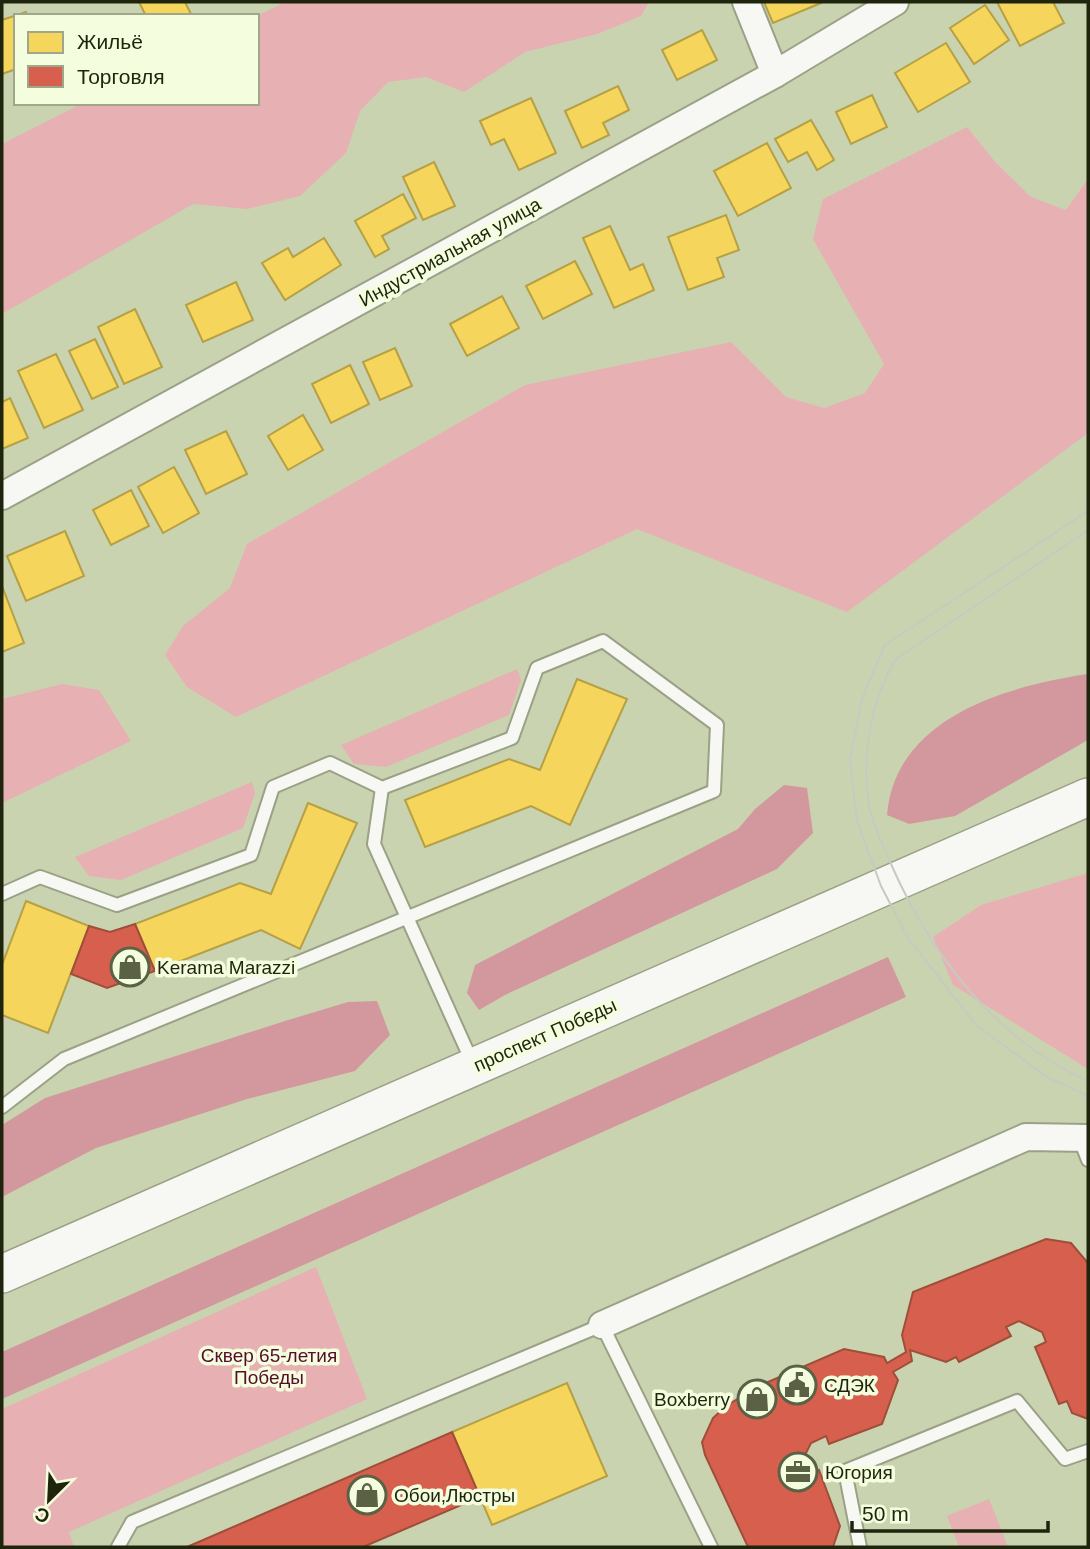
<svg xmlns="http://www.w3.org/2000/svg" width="1090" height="1549" font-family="Helvetica,sans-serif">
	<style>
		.green { fill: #e7b0b3 }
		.forest { fill: #d2989d }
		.homes { fill: #f6d55c; stroke: #b6a044; stroke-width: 2 }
		.shops { fill: #d6604d; stroke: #9f4e3a; stroke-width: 2 }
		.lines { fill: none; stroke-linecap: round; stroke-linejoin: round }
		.lane-casing { stroke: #9aa186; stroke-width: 16 }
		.street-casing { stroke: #9aa186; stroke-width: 30 }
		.secondary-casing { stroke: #9aa186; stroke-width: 40 }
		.lane { stroke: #f7f8f3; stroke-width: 12 }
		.street { stroke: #f7f8f3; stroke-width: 26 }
		.secondary { stroke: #f7f8f3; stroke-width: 37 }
		.tram { stroke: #c7cac0; stroke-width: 2 }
		.labels { text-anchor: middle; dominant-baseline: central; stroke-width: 7; stroke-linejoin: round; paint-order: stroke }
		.street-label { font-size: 19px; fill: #1f240c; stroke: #f4fede }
		.poi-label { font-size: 19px; fill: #1f240c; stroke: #f4fede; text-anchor: start }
		.park-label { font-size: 19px; fill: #560d2c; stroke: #f4fede }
	</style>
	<rect width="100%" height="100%" fill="#c9d3b0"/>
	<g class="green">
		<polygon points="285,2 649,2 641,16 597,34 525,52 464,92 426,77 388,82 360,111 346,153 300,196 247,209 193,204 2,314 2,144 83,103 257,103 257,16"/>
		<polygon points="967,127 996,163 1031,197 1066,210 1088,179 1088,433 847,612 637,529 236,717 187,687 165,655 183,626 230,588 247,544 525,385 731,342 786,397 824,408 865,393 884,364 813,239 823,199"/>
		<polygon points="517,669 521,680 509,715 386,767 354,764 341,745"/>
		<polygon points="62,684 99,690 131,741 2,803 2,699"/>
		<polygon points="252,782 255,793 243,828 121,880 89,876 75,857"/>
		<polygon points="1088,873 1088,1069 953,985 933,937 981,905"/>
		<polygon points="316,1267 367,1399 69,1532 74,1547 2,1547 2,1409"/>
		<polygon points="989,1499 1008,1547 959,1547 947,1516"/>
	</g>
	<g class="forest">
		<path d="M1088,674v66l-133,76 -46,8 -22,-9c8,-98 120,-129 201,-141z"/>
		<polygon points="784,785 807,788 813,833 777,869 505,995 479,1010 467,993 475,965 738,829 755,809"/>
		<polygon points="888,957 906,997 2,1399 2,1352"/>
		<polygon points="377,1001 390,1035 355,1071 247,1099 96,1148 2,1197 2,1125 45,1098 285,1021 348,1002"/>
	</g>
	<g class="homes">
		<polygon points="139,2 185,2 192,16 146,16"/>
		<polygon points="764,2 821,2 821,3 773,23"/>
		<polygon points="997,2 1053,2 1064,23 1020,46"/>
		<polygon points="985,5 1009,40 974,64 950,28"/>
		<polygon points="26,12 27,16 16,16 16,69 2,74 2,20"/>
		<polygon points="702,30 717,60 677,80 662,50"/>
		<polygon points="946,43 970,82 918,112 895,73"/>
		<polygon points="618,86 629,110 603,123 609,135 582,148 565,111"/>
		<polygon points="872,95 887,127 851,144 836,112"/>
		<polygon points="531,98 556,153 519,170 504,139 491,145 480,121"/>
		<polygon points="811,120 834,160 817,170 807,152 788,162 775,139"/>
		<polygon points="767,143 791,188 738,216 714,171"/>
		<polygon points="434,162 455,206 423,220 403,177"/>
		<polygon points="403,194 416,218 382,236 389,249 375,257 355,221"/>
		<polygon points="726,215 739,250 717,258 724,277 688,290 668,237"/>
		<polygon points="610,226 630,270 643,264 654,290 614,308 583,238"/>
		<polygon points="324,238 341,265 285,300 262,263 288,248 293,257"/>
		<polygon points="575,261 592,294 543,319 526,286"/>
		<polygon points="236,282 253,320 203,342 186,305"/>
		<polygon points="502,296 519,328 467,356 450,324"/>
		<polygon points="135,309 162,367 124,384 98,327"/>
		<polygon points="95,339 118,387 92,399 69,351"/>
		<polygon points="395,348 412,386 380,400 363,362"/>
		<polygon points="56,354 83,410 44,428 18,371"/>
		<polygon points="350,365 369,404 331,423 312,384"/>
		<polygon points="10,398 28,438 2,449 2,402"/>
		<polygon points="303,415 323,450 288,470 268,436"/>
		<polygon points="226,431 247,474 206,494 185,450"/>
		<polygon points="174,467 199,513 163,533 138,487"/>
		<polygon points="131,490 149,526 111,545 93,510"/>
		<polygon points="65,531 84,576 26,601 7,556"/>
		<polygon points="2,586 24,643 2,652"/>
		<polygon points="577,679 627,699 570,825 531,806 425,847 405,800 509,759 540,770"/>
		<polygon points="308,803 357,823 300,949 261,930 155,971 135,924 240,883 271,894"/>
		<polygon points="26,901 89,926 48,1033 2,1015 2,965"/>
		<polygon points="567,1383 607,1476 492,1525 452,1432"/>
	</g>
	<g class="shops">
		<polygon points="135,924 155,971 107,988 71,974 89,926 110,932"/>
		<polygon points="1046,1239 1071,1243 1088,1263 1088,1419 1072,1413 1067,1401 1059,1404 1035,1347 1046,1342 1042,1332 1019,1321 1006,1327 1011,1336 959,1362 956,1357 946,1362 910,1350 912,1361 893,1372 898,1380 882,1424 829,1444 826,1436 811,1443 802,1461 810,1476 819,1470 840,1526 833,1547 748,1547 705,1455 702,1442 713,1418 726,1406 759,1386 844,1349 884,1357 887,1363 906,1352 902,1335 913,1292"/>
		<polygon points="452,1432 480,1497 363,1547 187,1547"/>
	</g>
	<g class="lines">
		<defs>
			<g id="lane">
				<polyline points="382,788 374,844 473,1064"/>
				<polyline points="2,894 40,877 117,905 251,855 273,787 330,763 382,788 512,738 537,668 603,641 717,725 714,791 64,1059 2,1107"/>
				<polyline points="1079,1137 1088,1160"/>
				<polyline points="118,1547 132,1522 602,1325 711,1547"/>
				<polyline points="860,1547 845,1471 1017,1401 1065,1459 1088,1451"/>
			</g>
			<g id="street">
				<polyline points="746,2 775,74"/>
				<polyline points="2,496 775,74 895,2"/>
				<polyline points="602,1325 1026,1137 1088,1138"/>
			</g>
			<polyline id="secondary" points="2,1274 1088,797"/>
		</defs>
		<use href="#lane" class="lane-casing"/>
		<use href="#street" class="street-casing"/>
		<use href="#secondary" class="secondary-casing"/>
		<use href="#lane" class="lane"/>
		<use href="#street" class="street"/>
		<use href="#secondary" class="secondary"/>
		<g class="tram">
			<polyline points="1088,511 885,645 862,699 850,759 857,821 881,886 908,938 977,1026 1047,1077 1088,1096"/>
			<path d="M1088,530l-193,130c-23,40 -33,91 -27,139 3,24 14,43 23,65 40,91 105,176 197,217"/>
		</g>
	</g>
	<defs>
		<symbol id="shop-ring" viewBox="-11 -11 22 22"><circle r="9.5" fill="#f4fede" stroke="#5a6145" stroke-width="1.5"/><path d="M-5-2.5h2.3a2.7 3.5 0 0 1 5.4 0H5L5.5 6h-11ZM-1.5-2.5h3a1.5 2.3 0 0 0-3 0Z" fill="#5a6145"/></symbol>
		<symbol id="civic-ring" viewBox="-11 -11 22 22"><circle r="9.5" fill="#f4fede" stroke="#5a6145" stroke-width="1.5"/><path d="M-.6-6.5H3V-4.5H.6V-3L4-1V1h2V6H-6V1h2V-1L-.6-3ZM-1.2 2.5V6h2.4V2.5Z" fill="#5a6145"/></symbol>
		<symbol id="office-ring" viewBox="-11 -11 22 22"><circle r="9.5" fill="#f4fede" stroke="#5a6145" stroke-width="1.5"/><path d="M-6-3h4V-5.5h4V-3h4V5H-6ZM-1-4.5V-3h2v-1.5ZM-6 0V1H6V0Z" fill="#5a6145"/></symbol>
	</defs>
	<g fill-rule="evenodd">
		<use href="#shop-ring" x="108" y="945" width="44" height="44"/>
		<use href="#civic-ring" x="775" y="1363" width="44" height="44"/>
		<use href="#shop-ring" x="735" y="1377" width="44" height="44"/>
		<use href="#office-ring" x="776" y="1450" width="44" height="44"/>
		<use href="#shop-ring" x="345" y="1473" width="44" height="44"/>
	</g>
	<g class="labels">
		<g class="street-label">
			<text transform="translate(450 252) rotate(-29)">Индустриальная улица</text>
			<text transform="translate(545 1035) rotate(-24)">проспект Победы</text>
		</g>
		<g class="poi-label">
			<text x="157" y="967">Kerama Marazzi</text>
			<text x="824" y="1385">СДЭК</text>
			<text x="730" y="1399" text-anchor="end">Boxberry</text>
			<text x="825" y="1472">Югория</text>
			<text x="394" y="1495">Обои,Люстры</text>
		</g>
		<g class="park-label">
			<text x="269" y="1355">Сквер 65-летия<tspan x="269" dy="22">Победы</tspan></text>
		</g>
	</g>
	<rect width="1090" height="1549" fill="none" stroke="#1f240c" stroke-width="7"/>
	<rect x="14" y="14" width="245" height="91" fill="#f4fede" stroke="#9fa78a" stroke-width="2"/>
	<rect x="28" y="32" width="35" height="21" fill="#f6d55c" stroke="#9fa78a" stroke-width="2"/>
	<text x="77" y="49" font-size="21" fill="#1f240c">Жильё</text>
	<rect x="28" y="66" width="35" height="21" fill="#d6604d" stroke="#9fa78a" stroke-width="2"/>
	<text x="77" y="84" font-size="21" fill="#1f240c">Торговля</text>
	<g transform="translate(49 1500) rotate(204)" stroke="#f4fede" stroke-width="5" paint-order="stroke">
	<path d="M0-5L12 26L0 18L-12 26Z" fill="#1f240c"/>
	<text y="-10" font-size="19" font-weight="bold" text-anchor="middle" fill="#1f240c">С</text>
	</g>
	<path d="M852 1521v10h196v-10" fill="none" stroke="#1f240c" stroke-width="3.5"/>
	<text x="862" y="1521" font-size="21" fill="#1f240c" stroke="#f4fede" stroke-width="5" paint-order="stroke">50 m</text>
</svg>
